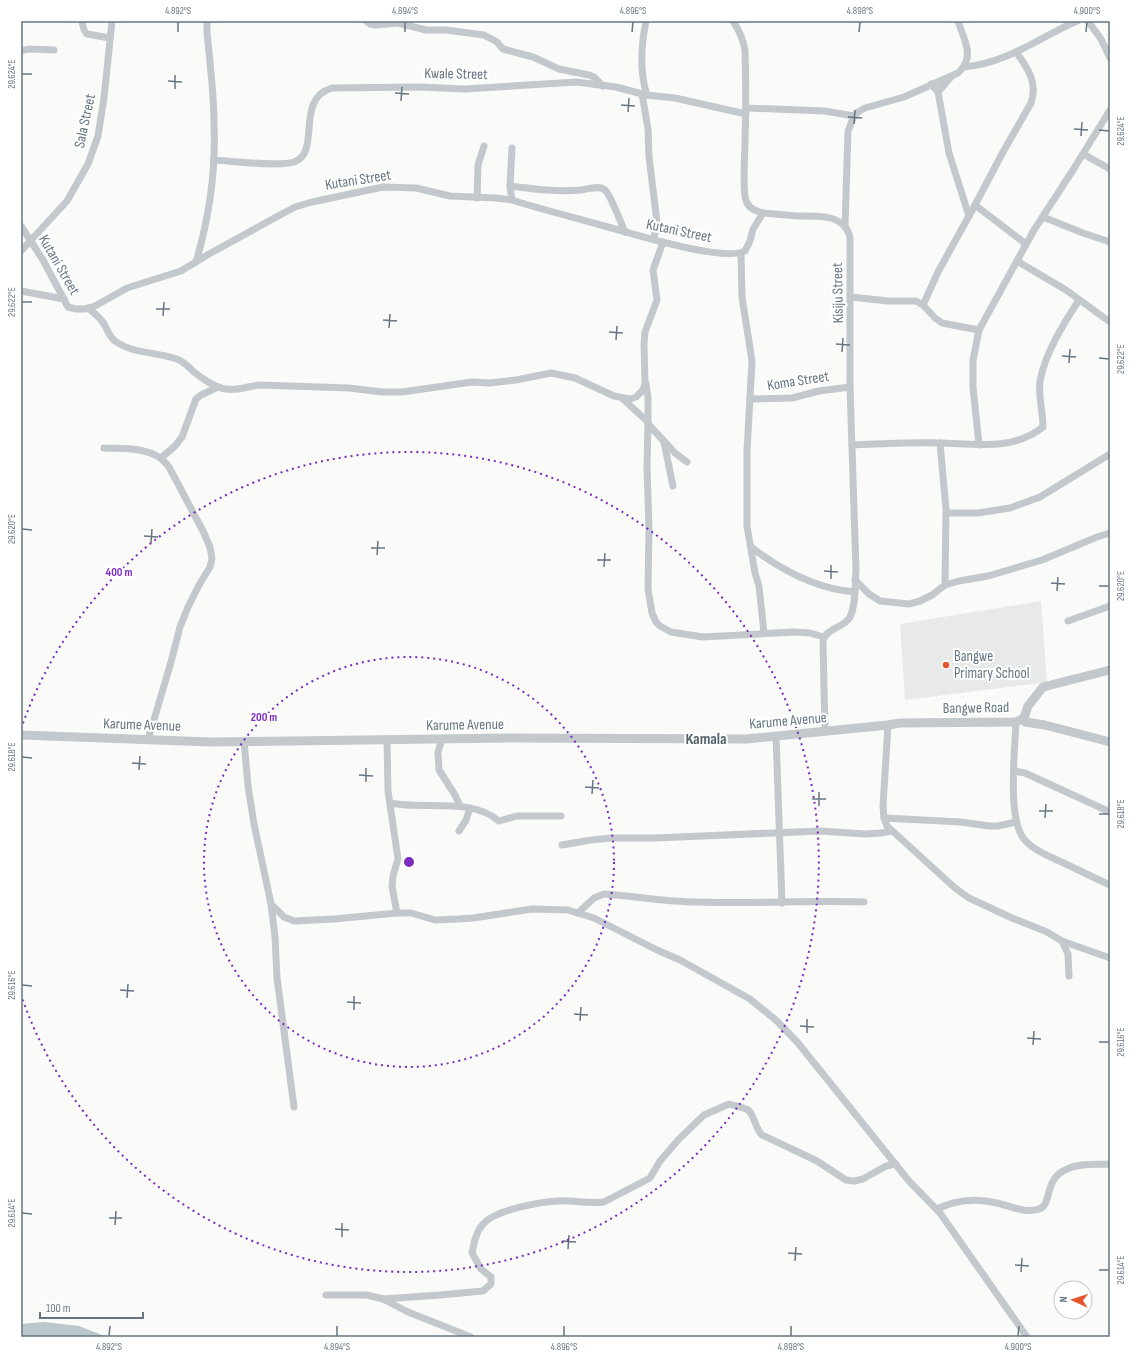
<svg xmlns="http://www.w3.org/2000/svg" width="1131" height="1358" font-family="'Sofia Sans Condensed',sans-serif">
	<style>
		.built { fill: #e8e9e9 }
		.water { fill: #bbc7cb }
		.lines { fill: none; stroke-linecap: round; stroke-linejoin: round }
		.minor { stroke: #c3c8cc; stroke-width: 7 }
		.tertiary { stroke: #c3c8cc; stroke-width: 9 }
		.ticks { fill: none; stroke: #657683; stroke-width: 1.5 }
		.ring { fill: none; stroke: #7b2cbf; stroke-width: 2; stroke-dasharray: 2 4 }
		.poi-dot { fill: #e4572e; stroke: #fff; stroke-width: 1.5 }
		.labels { text-anchor: middle; dominant-baseline: central; stroke-width: 4; stroke-linejoin: round; paint-order: stroke }
		.street-label { font-size: 15px; fill: #657683; stroke: #fff }
		.poi-label { font-size: 15px; fill: #657683; stroke: #fff; text-anchor: start }
		.neighbourhood-label { font-size: 16px; font-weight: bold; fill: #57646e; stroke: #fff }
		.centre { fill: #7b2cbf; stroke: #fff; stroke-width: 2 }
		.ring-label { font-size: 12px; text-anchor: middle; font-weight: bold; fill: #7b2cbf; stroke: #fff; stroke-width: 4; stroke-linejoin: round; paint-order: stroke }
		.neatline { fill: none; stroke: #657683; stroke-width: 1.5 }
		.ticks-label { font-size: 10px; text-anchor: middle; fill: #657683 }
	</style>
	<rect width="100%" height="100%" fill="#fafaf8"/>
	<polygon class="built" points="1041,601 1047,682 905,700 900,624"/>
	<polygon class="water" points="44,1322 79,1326 107,1337 21,1337 21,1324"/>
	<g class="lines">
		<g class="minor">
			<polyline points="82,21 84,30 87,34 110,38"/>
			<polyline points="366,21 370,24 376,25 398,23 426,30 446,30 484,35 497,42 503,49 533,57 559,69 589,75 594,77 603,86"/>
			<path d="M646,21c-5,25 -7,50 1,74"/>
			<path d="M733,21c6,9 10,18 12,29 1,31 1,61 0,92 0,14 -3,47 1,59 3,8 10,10 17,12 11,1 23,2 34,3 19,0 47,-3 53,21v150l6,183c-1,13 0,35 -6,47 -7,12 -24,10 -27,25l2,90"/>
			<polyline points="1088,21 1101,39 1110,58"/>
			<polyline points="21,51 28,49 54,50"/>
			<path d="M964,67c44,-4 74,-29 113,-46"/>
			<polyline points="931,84 938,92 949,153 969,216"/>
			<polyline points="938,92 951,77"/>
			<polyline points="642,94 648,129 649,157 657,222 656,231 653,239"/>
			<polyline points="746,108 825,111 854,116"/>
			<polyline points="1083,154 1110,169"/>
			<path d="M214,160c19,1 63,7 80,2 28,-10 0,-63 38,-74l88,-1 45,2 111,-7 40,5 30,8 29,3 71,16"/>
			<path d="M510,186c24,3 47,6 71,4 8,-1 18,-5 24,0 6,5 16,34 20,42"/>
			<polyline points="477,198 478,165 484,146"/>
			<polyline points="512,200 510,186 512,148"/>
			<polyline points="975,205 1026,244"/>
			<polyline points="1043,217 1083,233 1110,242"/>
			<path d="M21,226l22,34 25,47 8,2h9l10,-3 32,-18 54,-17 28,-17 71,-39 15,-8 17,-5 71,-15 33,1 34,8 46,2 16,2c28,9 57,16 85,24 28,7 125,39 148,27l5,-10 3,-12 10,-16"/>
			<path d="M845,227l3,-96 6,-15 4,-4 7,-4 39,-11 54,-24c18,-16 6,-33 0,-52"/>
			<polyline points="21,251 67,201 88,164 98,136 104,98 112,21"/>
			<polyline points="741,254 742,297 752,361 747,451 747,526 755,573 759,586 764,633"/>
			<polyline points="1017,261 1066,290 1110,322"/>
			<path d="M196,262c13,-44 20,-91 18,-138 0,-30 -4,-61 -7,-91v-12"/>
			<polyline points="21,291 64,299"/>
			<polyline points="851,297 888,301 916,301 923,305 935,318 942,323 979,330"/>
			<path d="M923,305l15,-33 37,-67 28,-53 28,-49c7,-20 -3,-35 -15,-51"/>
			<path d="M88,308c5,4 10,8 14,13 5,6 6,15 13,20 18,13 42,11 62,18 7,3 12,8 17,13 9,7 21,16 32,17 12,2 22,-3 34,-4l89,3 33,4h20l70,-10 17,1 27,-3 35,-7 24,5 39,18 16,3 6,-2 7,-7 2,-7 -1,-38 1,-13 12,-32 -4,-30 10,-28"/>
			<polyline points="646,384 648,398 648,422 647,467 649,529 648,589 652,613 656,622 660,626 671,632 703,637 794,632 810,633 824,637"/>
			<polyline points="623,399 648,422"/>
			<polyline points="750,399 792,398 819,391 850,387"/>
			<polyline points="648,424 675,453 687,462"/>
			<polyline points="664,442 673,486"/>
			<polyline points="940,443 946,509 945,585"/>
			<path d="M852,445c30,-1 59,-3 89,-2 35,1 72,8 102,-16 0,-15 -5,-31 -3,-46 5,-28 24,-58 39,-81"/>
			<polyline points="979,445 973,387 973,360 979,330 1034,230 1073,170 1110,110"/>
			<path d="M104,448c18,1 41,-1 56,10 4,2 6,6 9,9l34,64 7,16 2,12 -2,8 -11,18 -11,22 -8,20 -9,35 -23,78"/>
			<polyline points="161,458 175,446 182,437 196,399 201,395 218,387"/>
			<polyline points="946,513 978,513 1010,508 1040,497 1110,454"/>
			<path d="M751,547c30,23 65,42 104,45"/>
			<polyline points="855,580 869,594 880,601 909,604 920,601 932,595 945,585 959,581 988,576 1042,560 1097,537 1110,533"/>
			<polyline points="1068,621 1110,606"/>
			<path d="M1016,722c-1,27 -9,96 8,117 8,10 22,16 33,21 18,8 35,17 53,25"/>
			<polyline points="888,725 883,806 884,818 887,826 955,888 969,898 1012,918 1047,932 1062,941 1068,954 1069,976"/>
			<polyline points="776,736 782,903"/>
			<polyline points="442,739 438,752 439,770 455,795 460,806"/>
			<polyline points="387,740 388,791 398,859 393,876 392,886 397,913"/>
			<polyline points="244,741 248,786 254,824 271,904 275,937 277,978 294,1107"/>
			<polyline points="1014,771 1025,773 1110,812"/>
			<path d="M390,803c34,7 81,-6 109,18l18,-5h44"/>
			<polyline points="884,818 961,822 989,826 998,826 1016,822"/>
			<polyline points="459,831 466,820 470,808"/>
			<polyline points="562,845 591,840 612,838 655,838 820,831 865,834 881,833 892,831"/>
			<polyline points="271,904 284,917 294,921 334,919 397,913 411,913 435,920 458,919 473,918 532,909 568,910 594,918 657,950 680,960 750,999 777,1021 798,1043 909,1181 940,1213 1027,1337"/>
			<path d="M578,913l16,-15 10,-4c24,1 47,6 70,7 63,4 127,-1 190,1"/>
			<polyline points="1062,941 1110,958"/>
			<path d="M937,1209c19,-9 39,-11 60,-6 13,3 29,11 42,6 14,-5 4,-30 28,-40 13,-6 29,-4 43,-5"/>
			<polyline points="326,1295 367,1295 383,1299 408,1312 471,1337"/>
			<path d="M383,1299l57,-4 43,-4 8,-7v-7l-10,-8 -9,-16c2,-10 4,-21 11,-29 12,-14 56,-22 75,-23 15,-1 30,3 46,1l46,-24 10,-17 19,-22 25,-24 25,-11c6,2 14,3 19,6 6,4 7,18 14,25l55,26 29,19 8,1 9,-2 23,-13 10,-2"/>
		</g>
		<g class="tertiary">
			<polyline points="1024,718 1028,706 1043,687 1110,670"/>
			<polyline points="21,735 211,742 509,738 747,739 888,725 900,723 1016,722 1024,718 1025,722 1045,725 1110,742"/>
		</g>
	</g>
	<path class="ticks" d="M178,32v-10M405,32v-10M632,32l1,-10M859,32l1,-10M1086,32l1,-10M22,74h10M168,81l14,1M175,89v-14M395,93l14,1M401,101l1,-14M621,105l14,1M628,112l1,-14M848,117l14,1M854,124l1,-14M1074,129l14,1M1099,130l10,1M1081,136l1,-14M22,302h10M156,309h14M163,316l1,-14M383,320l14,1M389,328l1,-14M609,332l14,1M616,340l1,-14M836,344l14,1M842,352l1,-14M1062,356l14,1M1099,358l10,1M1069,363l1,-14M22,529l10,1M144,536l14,1M151,543l1,-14M371,548h14M377,555l1,-14M597,560h14M604,567l1,-14M824,571l14,1M831,579v-14M1051,583l14,1M1099,586h10M1057,591l1,-14M22,757l10,1M132,763l14,1M139,770l1,-14M359,775l14,1M366,782v-14M585,787l14,1M592,794l1,-14M812,799h14M819,806v-14M1039,811h14M1099,814h10M1045,818l1,-14M22,985l10,1M120,990l14,1M127,998l1,-14M347,1002l14,1M354,1010v-14M574,1014l14,1M580,1021l1,-14M800,1026l14,1M807,1033v-14M1027,1038l14,1M1099,1042h10M1033,1045l1,-14M22,1213l10,1M109,1218h13M115,1225l1,-14M335,1229l14,1M342,1237v-14M562,1241l14,1M568,1249l1,-14M788,1253l14,1M795,1261l1,-14M1015,1265l14,1M1099,1270h10M1021,1272l1,-14M109,1336l1,-10M337,1336v-10M564,1336v-10M791,1336v-10M1018,1336l1,-10"/>
	<g class="ring">
		<circle cx="409" cy="862" r="205"/>
		<path d="M21 729A410 410 0 1 1 21 995"/>
	</g>
	<circle class="poi-dot" cx="946" cy="665" r="4"/>
	<g class="labels">
		<g class="street-label">
			<text transform="translate(456 74) rotate(1)">Kwale Street</text>
			<text transform="translate(85 121) rotate(-78)">Sala Street</text>
			<text transform="translate(358 180) rotate(-9)">Kutani Street</text>
			<text transform="translate(679 231) rotate(12)">Kutani Street</text>
			<text transform="translate(59 265) rotate(60)">Kutani Street</text>
			<text transform="translate(838 293) rotate(-91)">Kisiju Street</text>
			<text transform="translate(798 381) rotate(-9)">Koma Street</text>
			<text transform="translate(976 708) rotate(-1)">Bangwe Road</text>
			<text transform="translate(788 721) rotate(-5)">Karume Avenue</text>
			<text transform="translate(142 725) rotate(2)">Karume Avenue</text>
			<text transform="translate(465 725) rotate(-1)">Karume Avenue</text>
		</g>
		<g class="poi-label">
			<text x="954" y="656">Bangwe<tspan x="954" dy="17">Primary School</tspan></text>
		</g>
		<g class="neighbourhood-label">
			<text x="706" y="739">Kamala</text>
		</g>
	</g>
	<circle cx="409" cy="862" r="6" class="centre"/>
	<g class="ring-label">
		<text x="119" y="576">400 m</text>
		<text x="264" y="721">200 m</text>
	</g>
	<rect width="1131" height="1358" fill="none" stroke="#ffffff" stroke-width="44"/>
	<g transform="translate(1073 1300) rotate(273)"><circle r="19" fill="#ffffff" stroke="#c1c8cd"/>
	<path d="M0-3L7 15L0 10L-7 15Z" fill="#e4572e"/>
	<text y="-6" font-size="11" font-weight="bold" text-anchor="middle" fill="#657683">N</text>
	</g>
	<path d="M40 1312v6h103v-6" fill="none" stroke="#657683" stroke-width="2"/>
	<text x="46" y="1312" font-size="12" fill="#657683" stroke="#ffffff" stroke-width="3" paint-order="stroke">100 m</text>
	<rect x="22" y="22" width="1087" height="1314" class="neatline"/>
	<g class="ticks-label">
		<text x="178" y="14">4.892°S</text>
		<text x="405" y="14">4.894°S</text>
		<text x="633" y="14">4.896°S</text>
		<text x="860" y="14">4.898°S</text>
		<text x="1087" y="14">4.900°S</text>
		<text transform="translate(11 74) rotate(-90)" y="4">29.624°E</text>
		<text transform="translate(1120 131) rotate(-90)" y="4">29.624°E</text>
		<text transform="translate(11 302) rotate(-90)" y="4">29.622°E</text>
		<text transform="translate(1120 359) rotate(-90)" y="4">29.622°E</text>
		<text transform="translate(11 529) rotate(-90)" y="4">29.620°E</text>
		<text transform="translate(1120 586) rotate(-90)" y="4">29.620°E</text>
		<text transform="translate(11 757) rotate(-90)" y="4">29.618°E</text>
		<text transform="translate(1120 814) rotate(-90)" y="4">29.618°E</text>
		<text transform="translate(11 985) rotate(-90)" y="4">29.616°E</text>
		<text transform="translate(1120 1042) rotate(-90)" y="4">29.616°E</text>
		<text transform="translate(11 1213) rotate(-90)" y="4">29.614°E</text>
		<text transform="translate(1120 1270) rotate(-90)" y="4">29.614°E</text>
		<text x="109" y="1350">4.892°S</text>
		<text x="337" y="1350">4.894°S</text>
		<text x="564" y="1350">4.896°S</text>
		<text x="791" y="1350">4.898°S</text>
		<text x="1018" y="1350">4.900°S</text>
	</g>
</svg>
